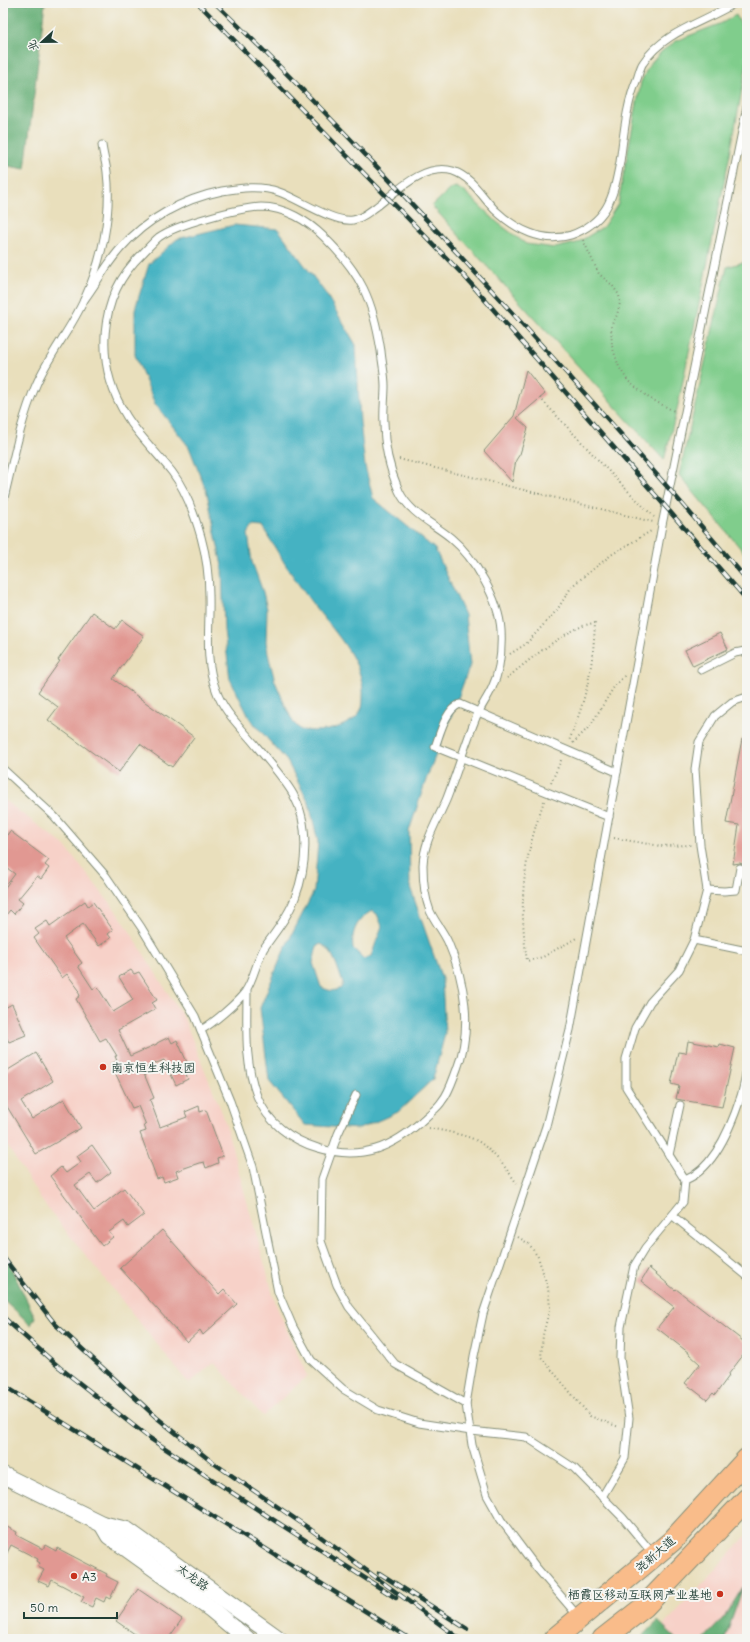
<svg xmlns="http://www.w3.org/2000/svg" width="750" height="1642" font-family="Delius,'LXGW WenKai TC',sans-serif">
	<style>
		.built { fill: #f7d1c8 }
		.green { fill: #80cd8c; stroke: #508560 }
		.forest { fill: #68b078; stroke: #447656 }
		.water { fill: #45b2c2; stroke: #32787b; fill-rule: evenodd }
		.building { fill: #e19892 }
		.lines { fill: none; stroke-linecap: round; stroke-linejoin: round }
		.service-casing { stroke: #848e78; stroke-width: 9 }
		.tertiary-casing { stroke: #848e78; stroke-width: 18 }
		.primary-casing { stroke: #848e78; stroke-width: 23 }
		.path { stroke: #848e78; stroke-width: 2; stroke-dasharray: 1 3; stroke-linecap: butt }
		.service { stroke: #fff; stroke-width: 7 }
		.tertiary { stroke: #fff; stroke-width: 16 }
		.primary { stroke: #f9bc8a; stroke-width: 21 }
		.rail-casing { stroke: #1f3d34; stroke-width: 4.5 }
		.rail { stroke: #f6f6f2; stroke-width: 3; stroke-dasharray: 9; stroke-linecap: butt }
		.poi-dot { fill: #c8321e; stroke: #f6f6f2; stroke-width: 1.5 }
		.labels { text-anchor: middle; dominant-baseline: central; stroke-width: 4; stroke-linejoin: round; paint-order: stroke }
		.poi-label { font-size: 12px; fill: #1f3d34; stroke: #f6f6f2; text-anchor: start }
		.street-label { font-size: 12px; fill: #1f3d34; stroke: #f6f6f2 }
	</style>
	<rect width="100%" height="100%" fill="#f6f6f2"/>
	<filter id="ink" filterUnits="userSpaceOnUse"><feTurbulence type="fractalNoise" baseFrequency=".025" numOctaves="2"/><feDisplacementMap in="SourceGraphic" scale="8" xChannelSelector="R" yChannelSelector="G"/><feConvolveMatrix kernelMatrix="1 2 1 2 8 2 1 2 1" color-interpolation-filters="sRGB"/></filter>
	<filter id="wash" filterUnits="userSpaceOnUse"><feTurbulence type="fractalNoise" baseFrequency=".012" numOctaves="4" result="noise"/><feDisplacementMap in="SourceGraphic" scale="16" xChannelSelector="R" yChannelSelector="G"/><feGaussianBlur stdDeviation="0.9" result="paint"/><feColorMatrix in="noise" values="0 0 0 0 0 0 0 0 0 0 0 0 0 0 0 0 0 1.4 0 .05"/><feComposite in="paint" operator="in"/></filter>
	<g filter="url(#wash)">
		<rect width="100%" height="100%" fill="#e9dfbc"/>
		<g class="built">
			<polygon points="3,799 64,845 121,917 184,1019 223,1115 276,1305 307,1376 263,1416 214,1362 189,1384 42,1201 3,1139"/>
			<polygon points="747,1535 747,1639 659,1639 654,1636"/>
		</g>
		<g class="green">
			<polygon points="736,15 747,37 747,63 730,154 678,405 664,460 432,206 450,189 456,187 465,192 498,223 526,244 555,248 577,243 603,227 618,204 641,82 648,67 662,51 678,40 722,23"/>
			<polygon points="747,261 747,556 679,475 727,267"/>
		</g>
		<g class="forest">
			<polygon points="3,3 45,3 25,169 3,165"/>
			<polygon points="3,1252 35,1317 31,1325 3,1299"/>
			<polygon points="743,1587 725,1639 704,1639 725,1616"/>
			<polygon points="658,1621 677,1639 640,1639"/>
		</g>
		<path class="water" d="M234,225l44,4 48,65 30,51 4,77 5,44 8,32 62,51 30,66 5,50 -16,44 -27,68 -18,54 1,56 32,92 3,55 -12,45 -35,33 -39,17 -54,-4 -36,-44 -9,-73 25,-60 29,-57 4,-49 -9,-39 -22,-42 -37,-42 -20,-40 -6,-49 -2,-64 -15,-73 -18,-46 -34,-43 -20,-49v-46l14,-45 28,-25zM253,526l10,1c14,25 29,49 46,72 21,29 57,61 54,100 0,10 -4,17 -12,22 -17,10 -31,11 -50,9l-8,-8 -8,-17 -10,-24 -6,-23 -3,-16 1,-33 -4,-17 -11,-30 -4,-28zM372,911l5,3 5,12 -11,30 -7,3 -11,-11c-2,-16 4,-29 19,-37zM321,944c13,6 17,26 22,39l-2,5c-8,4 -12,3 -20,-1l-8,-24 4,-17z"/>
		<g id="blocks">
			<g class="building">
				<polygon points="526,370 545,394 517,418 528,428 520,454 516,460 512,482 484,451 514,416"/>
				<polygon points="92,612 115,629 122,620 144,636 113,679 194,737 172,767 140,744 119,772 48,720 58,707 38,692 60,661 58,660"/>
				<polygon points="720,633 728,649 693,666 685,650"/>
				<polygon points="742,739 747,739 746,866 740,863 733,864 739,825 726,823"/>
				<polygon points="10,831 49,860 45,865 49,868 41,879 37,876 18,899 23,903 14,914 10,910 3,919 3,890 15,874 3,865 3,832 7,835"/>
				<polygon points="85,901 88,906 93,902 113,930 108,934 111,938 99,946 83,924 64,938 82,963 78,966 93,989 97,986 113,1012 133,1000 119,977 131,970 134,974 139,972 157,1000 152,1003 155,1009 118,1030 130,1056 157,1044 157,1043 169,1037 172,1043 177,1040 191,1071 186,1074 188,1079 176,1085 164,1060 142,1069 154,1098 150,1100 160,1127 187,1117 185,1112 199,1106 200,1112 206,1110 223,1156 217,1158 218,1163 206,1168 204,1162 199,1163 176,1171 178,1177 164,1182 162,1177 157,1179 140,1133 146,1131 144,1125 146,1125 138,1106 132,1108 111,1064 117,1061 115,1056 117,1056 106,1038 100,1041 76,999 80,996 78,991 79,990 67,974 62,978 34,938 39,934 35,929 47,921 50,926"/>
				<polygon points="12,1004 26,1035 9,1042 6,1037 3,1039 3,1009"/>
				<polygon points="688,1041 719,1047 720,1044 735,1048 722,1107 676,1099 679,1086 671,1084 678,1052 686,1053"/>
				<polygon points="36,1053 53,1081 21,1101 32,1119 64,1099 81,1128 36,1154 3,1100 3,1073"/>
				<polygon points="92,1145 111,1172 97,1183 90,1174 75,1185 94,1211 124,1188 144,1215 128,1227 124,1221 109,1232 113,1237 102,1246 50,1176 61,1167 66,1173 81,1162 77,1156"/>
				<polygon points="162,1230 219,1294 224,1289 237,1304 203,1335 200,1330 187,1342 120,1268"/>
				<polygon points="649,1268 675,1290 676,1289 747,1344 747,1350 728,1375 729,1376 715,1395 713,1393 707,1400 685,1383 700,1364 689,1354 689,1353 657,1328 674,1307 641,1281"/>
				<polygon points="3,1525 17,1532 16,1535 43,1549 45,1545 56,1551 57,1548 107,1574 106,1576 118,1582 110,1599 106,1597 104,1602 96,1598 92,1607 81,1602 84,1597 52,1580 49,1586 38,1581 44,1570 38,1567 40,1563 37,1561 38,1559 11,1545 3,1561"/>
				<polygon points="138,1589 182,1619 168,1639 142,1639 116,1621"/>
			</g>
		</g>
	</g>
	<g filter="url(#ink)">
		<use href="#blocks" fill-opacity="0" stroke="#848e78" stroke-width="1"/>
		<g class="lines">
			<defs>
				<g id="service">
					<path d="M84,300c12,-16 22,-35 36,-51 26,-30 63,-50 102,-58 18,-3 39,-6 57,1 20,7 54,31 74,28 8,-1 16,-8 23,-13 21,-16 48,-44 77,-36 20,7 28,25 42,39 20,19 48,34 76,25 14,-5 27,-14 35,-27 8,-13 11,-31 14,-46 4,-28 6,-57 17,-83 2,-5 3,-12 6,-16 21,-32 62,-41 92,-60"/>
					<path d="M3,502c10,-40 17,-80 33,-117 13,-30 35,-56 48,-85 18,-39 28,-85 23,-128 -1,-9 -4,-18 -5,-27"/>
					<polyline points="701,670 735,653 745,651 747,653"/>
					<polyline points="3,769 54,816 106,876 141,927 195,1016 230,1101 253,1167 278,1292 293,1327 311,1360 343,1389 378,1410 419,1423 471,1431 526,1437 574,1468 623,1518 653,1554"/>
					<path d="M609,817l-174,-70c5,-13 10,-37 25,-43l157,68"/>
					<polyline points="707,890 724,891 736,890 740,868"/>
					<polyline points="694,940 747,951"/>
					<path d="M201,1030c11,-6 36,-27 44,-38 9,-13 11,-30 19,-44 11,-16 24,-31 31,-50 12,-31 15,-74 -2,-104 -8,-14 -25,-34 -36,-47 -15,-19 -33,-34 -41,-57 -12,-31 -6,-62 -7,-94 0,-19 -3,-41 -8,-59 -6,-21 -16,-48 -29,-65 -15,-19 -32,-35 -45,-55 -33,-52 -30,-120 15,-163 6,-6 11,-12 17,-17 18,-13 80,-29 102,-30 24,0 47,14 63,30 37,36 49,63 57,114 1,12 4,23 4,35 0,12 -2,24 -1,36 0,23 6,48 15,69 10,22 35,33 52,47 24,20 48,62 50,92 1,19 -1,41 -9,58 -5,11 -13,21 -17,32 -10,25 -18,52 -28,78 -9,22 -23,42 -24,67 0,14 2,33 7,46 5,11 13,20 18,31 17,39 25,86 9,127 -4,10 -8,24 -15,32 -4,7 -11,11 -17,17 -32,30 -64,43 -107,30 -27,-8 -51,-26 -61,-52 -13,-34 -10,-71 -10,-106"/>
					<polyline points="356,1095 338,1134 322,1179 321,1241 337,1285 349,1307 395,1364 466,1404 474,1356 483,1314 546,1126 570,1030 662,525 747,107"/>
					<polyline points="669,1155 680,1105"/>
					<polyline points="685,1180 626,1087 626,1059 635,1028 650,1002 679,970 694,940 707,890 700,845 695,769 699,742 715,716 732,702 747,697"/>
					<polyline points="673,1216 747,1276"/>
					<polyline points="466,1404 472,1445 487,1495 501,1520 536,1567 578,1616"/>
					<path d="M602,1497l23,-39 4,-40 -9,-60 1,-31 13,-61 11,-18 38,-46 2,-22c29,-11 47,-56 56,-84 3,-9 4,-18 6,-27"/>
				</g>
				<g id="tertiary">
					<polyline points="3,1475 102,1524 127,1530 279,1639"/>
					<polyline points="102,1524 109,1536 212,1610 247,1639"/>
				</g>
				<g id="primary">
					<polyline points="554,1639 672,1541 747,1459"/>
					<polyline points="603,1639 644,1607 747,1499"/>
				</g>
			</defs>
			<use href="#service" class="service-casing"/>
			<use href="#tertiary" class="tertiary-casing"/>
			<use href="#primary" class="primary-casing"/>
			<g class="path">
				<polyline points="583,240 599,274 612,285 619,295 620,303 617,315 611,326 612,346 619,367 628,381 649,398 676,412"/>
				<polyline points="540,398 618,481 654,517"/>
				<polyline points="399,459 653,522"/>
				<polyline points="510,654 526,644 557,610 572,586 611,555 651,531"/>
				<path d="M507,678c20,-16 63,-53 88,-55 -2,46 -9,76 -26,118"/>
				<polyline points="573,743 590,726 614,687 625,675"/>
				<polyline points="551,783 562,758"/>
				<path d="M544,801c-8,23 -16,49 -19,74 -4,28 -2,58 2,86l16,-4 35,-20"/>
				<polyline points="614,838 660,846 691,845"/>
				<path d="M429,1128c14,3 42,7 53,16 13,10 26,26 35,40"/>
				<polyline points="518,1237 529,1244 538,1257 548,1288 550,1307 543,1335 541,1357 590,1416 619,1427"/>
			</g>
			<use href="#service" class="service"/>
			<use href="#tertiary" class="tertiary"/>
			<use href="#primary" class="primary"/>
			<defs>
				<g id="rail">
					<polyline points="198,3 465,277 747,600"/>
					<path d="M215,3c108,104 210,214 311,325 75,83 149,166 221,252"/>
					<polyline points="3,1257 55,1324 156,1417 212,1462 310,1529 460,1639"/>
					<polyline points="3,1317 59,1367 148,1437 269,1517 396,1598"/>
					<polyline points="3,1385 410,1639"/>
					<polyline points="379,1573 467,1629"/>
				</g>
			</defs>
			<use href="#rail" class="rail-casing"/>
			<use href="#rail" class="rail"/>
		</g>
	</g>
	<g class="poi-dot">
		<circle cx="103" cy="1067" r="4"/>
		<circle cx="74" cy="1576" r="4"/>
		<circle cx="720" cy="1594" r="4"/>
	</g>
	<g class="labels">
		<g class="poi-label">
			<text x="111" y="1067">南京恒生科技园</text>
			<text x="82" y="1576">A3</text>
			<text x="712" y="1594" text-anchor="end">栖霞区移动互联网产业基地</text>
		</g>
		<g class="street-label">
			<text transform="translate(655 1554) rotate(-41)">尧新大道</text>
			<text transform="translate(193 1577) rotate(36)">太龙路</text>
		</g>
	</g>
	<rect width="750" height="1642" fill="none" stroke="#f6f6f2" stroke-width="16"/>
	<g transform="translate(42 42) rotate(248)" stroke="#f6f6f2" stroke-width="3" paint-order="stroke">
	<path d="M0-3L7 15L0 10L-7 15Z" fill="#1f3d34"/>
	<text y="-6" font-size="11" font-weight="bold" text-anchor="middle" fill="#1f3d34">北</text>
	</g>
	<path d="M24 1612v6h93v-6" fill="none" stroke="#1f3d34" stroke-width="2"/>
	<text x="30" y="1612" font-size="12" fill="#1f3d34" stroke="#f6f6f2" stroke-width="3" paint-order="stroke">50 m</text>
</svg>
